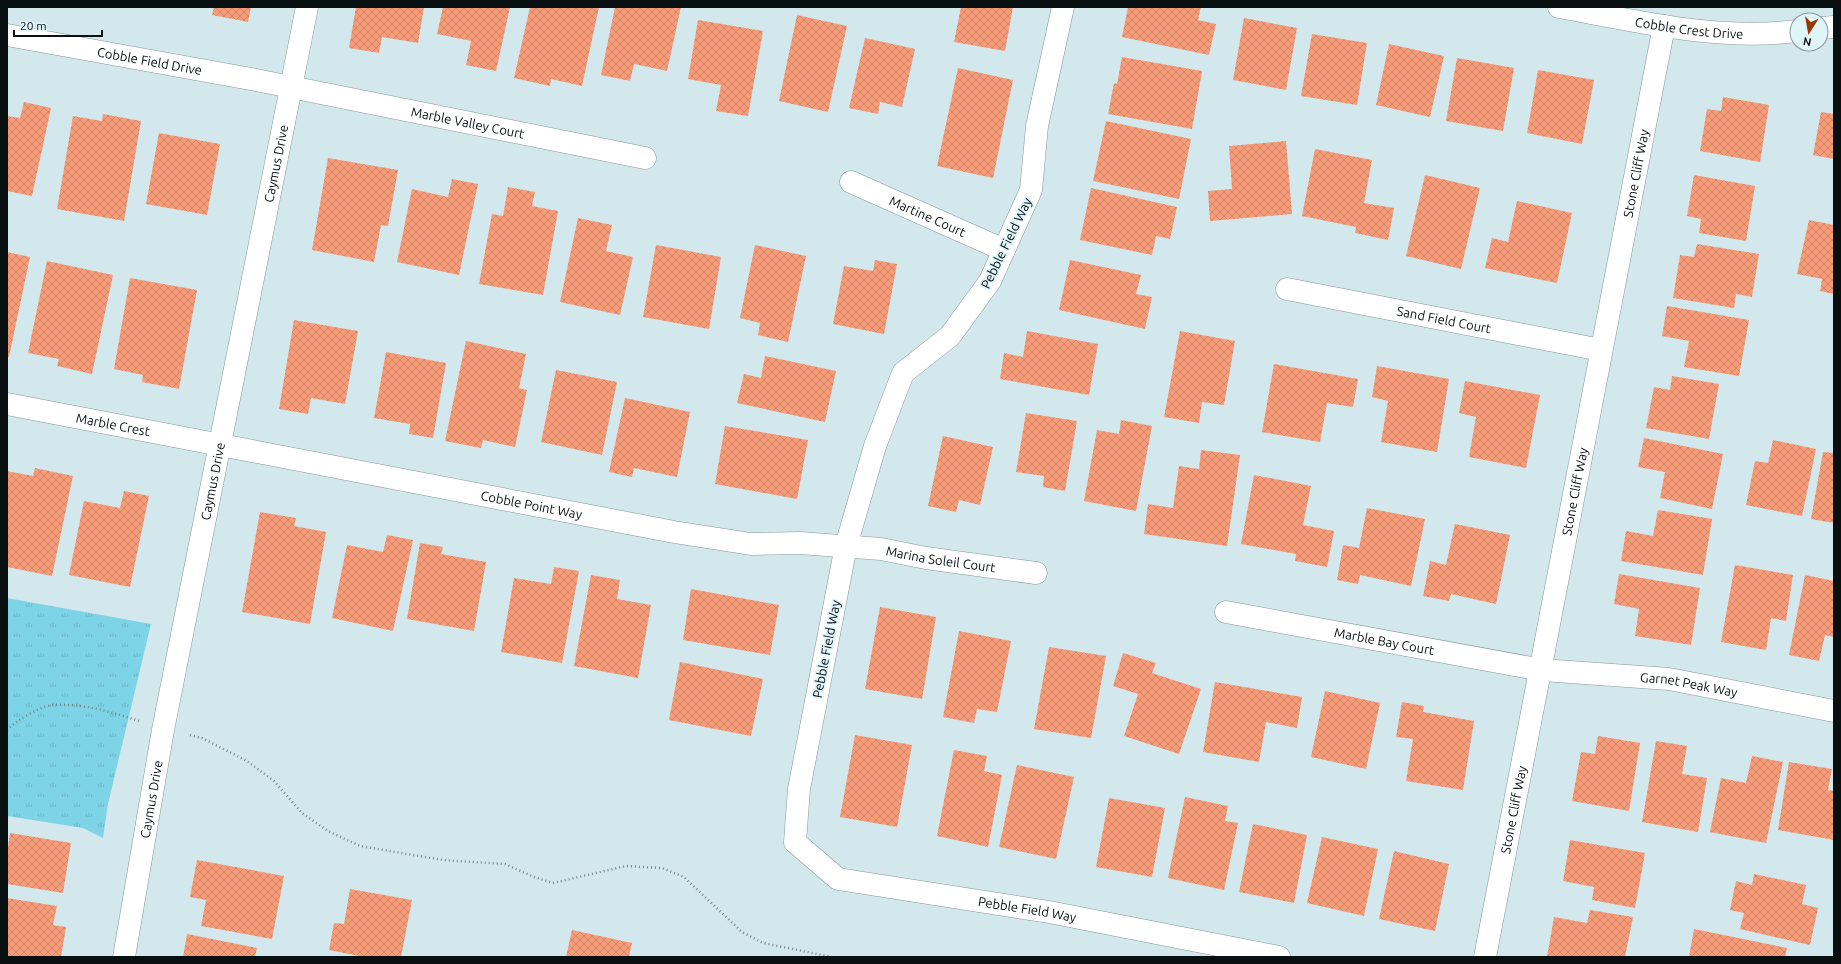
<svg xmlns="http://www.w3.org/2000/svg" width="1841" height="964" font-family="Ubuntu,sans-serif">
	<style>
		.park { fill: url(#park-tufts) }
		.building { fill: url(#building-cross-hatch) }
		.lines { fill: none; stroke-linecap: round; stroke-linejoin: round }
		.minor-casing { stroke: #83969b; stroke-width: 23 }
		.path { stroke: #758487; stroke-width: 2.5; stroke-dasharray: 1 3; stroke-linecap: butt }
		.minor { stroke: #fff; stroke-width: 22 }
		.labels { text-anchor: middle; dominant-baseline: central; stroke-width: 3.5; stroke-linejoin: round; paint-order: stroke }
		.street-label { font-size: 13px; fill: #091011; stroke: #e0f5fa }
	</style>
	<defs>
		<pattern id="park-tufts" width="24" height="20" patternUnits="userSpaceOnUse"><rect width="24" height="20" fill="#7ed4e7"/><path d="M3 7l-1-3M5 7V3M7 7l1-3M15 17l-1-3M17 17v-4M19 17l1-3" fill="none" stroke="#6cb5c5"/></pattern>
		<pattern id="building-cross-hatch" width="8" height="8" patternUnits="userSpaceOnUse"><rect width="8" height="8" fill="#f79c79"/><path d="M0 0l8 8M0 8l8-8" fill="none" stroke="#d28568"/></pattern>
	</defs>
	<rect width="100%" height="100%" fill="#d3e8ed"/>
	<polygon class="park" points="7,598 151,624 108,804 103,838 83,828 7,816"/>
	<g class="building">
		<polygon points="214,7 251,7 248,22 212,15"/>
		<polygon points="356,7 424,7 418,43 382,37 379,53 349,48"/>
		<polygon points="443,7 510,7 496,71 466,65 471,41 437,34"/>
		<polygon points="530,7 599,7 582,86 551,79 550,86 514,78"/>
		<polygon points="615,7 681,7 667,71 634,64 630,81 601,75"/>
		<polygon points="961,7 1013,7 1005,51 954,42"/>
		<polygon points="1128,7 1201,7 1198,20 1216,24 1209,55 1122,37"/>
		<polygon points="797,15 847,26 828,112 779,101"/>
		<polygon points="1244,18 1297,28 1286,90 1233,80"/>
		<polygon points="698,20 763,31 748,116 716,111 721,85 688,79"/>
		<polygon points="1312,34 1367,43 1357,105 1301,96"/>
		<polygon points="865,38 915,49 902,107 880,102 878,114 849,108"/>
		<polygon points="1389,44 1444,56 1430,117 1376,105"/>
		<polygon points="1122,57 1202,71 1192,129 1108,114 1114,83 1117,84"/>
		<polygon points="1457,58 1514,68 1503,131 1446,121"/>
		<polygon points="958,68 1013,80 993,178 937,166"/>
		<polygon points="1538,70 1594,80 1582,144 1527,133"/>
		<polygon points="1723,97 1769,105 1760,162 1700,151 1707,109 1721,111"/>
		<polygon points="24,102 51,108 32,196 7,191 7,116 20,118"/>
		<polygon points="1821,112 1834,114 1834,159 1813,155"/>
		<polygon points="103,114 141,121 124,221 57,209 73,116 102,121"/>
		<polygon points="1106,121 1191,139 1179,199 1093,181"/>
		<polygon points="159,133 220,144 207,215 146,204"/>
		<polygon points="1286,141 1292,214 1210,221 1208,191 1232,189 1229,146"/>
		<polygon points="1315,149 1372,160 1364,203 1394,208 1388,240 1355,233 1356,227 1302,216"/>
		<polygon points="328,158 398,170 388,226 381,225 374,262 312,250"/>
		<polygon points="1425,175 1480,188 1461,269 1406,256"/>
		<polygon points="1694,175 1755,186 1746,241 1699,233 1701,219 1687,216"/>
		<polygon points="452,179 478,184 459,275 397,262 412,189 448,197"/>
		<polygon points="508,187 535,192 532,206 558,211 543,295 479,284 492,214 503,216"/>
		<polygon points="1091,188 1177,207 1170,239 1156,236 1152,255 1080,240"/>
		<polygon points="1517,201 1572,213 1557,283 1485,268 1492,238 1508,242"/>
		<polygon points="578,218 612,225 606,251 633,257 620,315 560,302"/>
		<polygon points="1809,220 1834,225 1834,294 1820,291 1822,279 1797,274"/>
		<polygon points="1697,244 1759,254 1752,297 1736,294 1734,308 1673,298 1680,255 1694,257"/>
		<polygon points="656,245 721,257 709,329 643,317"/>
		<polygon points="755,245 806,256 788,342 758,335 760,323 740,318"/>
		<polygon points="7,252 30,257 9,357 7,357"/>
		<polygon points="875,260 897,264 884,334 833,324 844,266 873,271"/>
		<polygon points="1070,260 1141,275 1136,294 1152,297 1145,329 1059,310"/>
		<polygon points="47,261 113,275 92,374 57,366 59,359 28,353"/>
		<polygon points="130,278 197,290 179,389 142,382 143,375 114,369"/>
		<polygon points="1667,306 1749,320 1739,376 1684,367 1689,341 1662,336"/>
		<polygon points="294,320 358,331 345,404 311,398 308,414 279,409"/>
		<polygon points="1027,331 1098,344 1089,395 1000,379 1004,353 1023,357"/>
		<polygon points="1180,331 1235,341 1224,405 1202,402 1199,423 1164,417"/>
		<polygon points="466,341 526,354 519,388 527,390 515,447 483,440 481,448 445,441"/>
		<polygon points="386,352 446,363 433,438 409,434 410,424 374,418"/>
		<polygon points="765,356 836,371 825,422 737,403 744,374 761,378"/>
		<polygon points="1274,364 1358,379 1353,407 1327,403 1320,442 1262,432"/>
		<polygon points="1377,366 1449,379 1437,452 1381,442 1388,401 1372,397"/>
		<polygon points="556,370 617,382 602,455 541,442"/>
		<polygon points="1672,376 1719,384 1709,439 1646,428 1654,387 1670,390"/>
		<polygon points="1465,381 1540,395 1526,468 1469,457 1476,417 1459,413"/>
		<polygon points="625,398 690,412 677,477 634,468 632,477 609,472"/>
		<polygon points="1026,413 1077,421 1065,491 1043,487 1044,476 1016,472"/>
		<polygon points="1121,420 1152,426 1136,511 1084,501 1097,430 1119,434"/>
		<polygon points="725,426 808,440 797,499 715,484"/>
		<polygon points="943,436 993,447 980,505 959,500 956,512 928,506"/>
		<polygon points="1644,438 1723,454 1712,509 1660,498 1665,472 1638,467"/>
		<polygon points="1773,440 1816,449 1802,516 1746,505 1755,461 1768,463"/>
		<polygon points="1201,450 1240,455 1227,546 1144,534 1148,504 1173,508 1179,466 1199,469"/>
		<polygon points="1823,452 1834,453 1834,523 1811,519"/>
		<polygon points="35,468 73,476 52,576 7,567 7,471 33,476"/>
		<polygon points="1254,475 1311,486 1303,525 1334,531 1327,567 1295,561 1296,554 1241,544"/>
		<polygon points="124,491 149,496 130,587 69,575 84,501 120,508"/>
		<polygon points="1367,508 1425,519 1411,586 1360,575 1358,584 1337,580 1343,545 1359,548"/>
		<polygon points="1658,510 1712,519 1703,575 1621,561 1626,531 1653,536"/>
		<polygon points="260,512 296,518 294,526 326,532 310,624 242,612"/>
		<polygon points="1455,524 1510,535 1496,604 1451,594 1449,601 1423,596 1430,561 1446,565"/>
		<polygon points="387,535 413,540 393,631 332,618 347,545 383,552"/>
		<polygon points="420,543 443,547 441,554 486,562 474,631 407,619"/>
		<polygon points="1735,565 1793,575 1786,621 1771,618 1766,650 1721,642"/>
		<polygon points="554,567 579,571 562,663 501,652 514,578 551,584"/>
		<polygon points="1619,574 1700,588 1691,645 1635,636 1639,609 1614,604"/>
		<polygon points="591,575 620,580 617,599 651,605 638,678 574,666"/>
		<polygon points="1805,575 1834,581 1834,637 1825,635 1819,661 1789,655"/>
		<polygon points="691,589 779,605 770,655 683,640"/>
		<polygon points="880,607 936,617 922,699 865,689"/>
		<polygon points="959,631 1011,641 997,712 977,709 974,723 943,717"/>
		<polygon points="1049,647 1106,656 1091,738 1034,729"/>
		<polygon points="1123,653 1156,663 1152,673 1201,689 1179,754 1124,736 1138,694 1113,686"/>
		<polygon points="680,662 763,679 751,736 669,720"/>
		<polygon points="1215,682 1302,697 1297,728 1266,722 1259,762 1203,752"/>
		<polygon points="1325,691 1380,703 1366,769 1311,757"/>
		<polygon points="1402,702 1424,706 1423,712 1474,721 1463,790 1406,781 1413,739 1396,737"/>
		<polygon points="855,735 912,745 897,827 840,817"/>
		<polygon points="1598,736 1640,743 1629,811 1572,801 1581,752 1595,754"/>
		<polygon points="1656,741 1687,746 1682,774 1707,778 1698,832 1642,822"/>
		<polygon points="954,750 987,756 984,771 1002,775 988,847 937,836"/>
		<polygon points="1752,756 1783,762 1766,843 1710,832 1721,778 1746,783"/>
		<polygon points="1789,762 1832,769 1828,790 1834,791 1834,840 1778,830"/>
		<polygon points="1017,765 1074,777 1056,859 999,847"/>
		<polygon points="1185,797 1228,806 1225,821 1238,823 1224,890 1168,878"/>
		<polygon points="1109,798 1165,808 1152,877 1096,867"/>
		<polygon points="1253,824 1307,835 1294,903 1239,892"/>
		<polygon points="10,833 71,843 63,893 7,884 7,855"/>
		<polygon points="1322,837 1378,849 1364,916 1307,903"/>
		<polygon points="1570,840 1645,853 1635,908 1592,900 1594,887 1563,881"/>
		<polygon points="1394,851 1449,864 1435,931 1379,919"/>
		<polygon points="197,860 284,876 272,939 201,926 206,900 190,897"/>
		<polygon points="1754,874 1806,885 1802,904 1818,908 1810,945 1740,929 1744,913 1730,910 1736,881 1752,885"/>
		<polygon points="350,889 412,900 401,957 364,957 329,950 334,923 344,924"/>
		<polygon points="7,898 57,906 53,925 66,927 61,957 7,957"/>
		<polygon points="1590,910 1633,917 1625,957 1547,957 1554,917 1587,923"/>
		<polygon points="1694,929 1787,948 1785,957 1689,957"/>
		<polygon points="572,930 632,943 629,957 566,957"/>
		<polygon points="187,934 257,948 255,957 183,957"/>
	</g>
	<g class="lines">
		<defs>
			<g id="minor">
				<path id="s1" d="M1063,7l-26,119 -6,64 -41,91 -40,55 -47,37 -28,73 -29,100 -47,243 -4,53 43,37 211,33 230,45"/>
				<path id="s2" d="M1559,7c78,14 158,34 238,24"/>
				<polyline points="1821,28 1834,27"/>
				<path id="s3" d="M7,35l249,45 389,78"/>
				<path id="s4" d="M851,182l153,68"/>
				<path id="s5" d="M1287,289l314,61"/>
				<path id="s6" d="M7,404l667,128 77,12 49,-1 81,6 45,9 110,15"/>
				<path id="s7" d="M1226,612l316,58 127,9 165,32"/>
				<path id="s8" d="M124,957l39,-227 144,-723"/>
				<path id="s9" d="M1485,957l179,-931"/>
			</g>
		</defs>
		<use href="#minor" class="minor-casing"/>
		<g class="path">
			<path d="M7,730c9,-9 33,-24 46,-25 29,-2 59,7 86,16"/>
			<polyline points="190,735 202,738 247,761 274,781 302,813 328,831 360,846 443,860 505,864 534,877 553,883 626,866 662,868 684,877 742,932 763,943 832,957"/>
		</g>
		<use href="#minor" class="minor"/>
	</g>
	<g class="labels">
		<g class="street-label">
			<text stroke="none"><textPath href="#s2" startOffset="132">Cobble Crest Drive</textPath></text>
			<text stroke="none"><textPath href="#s3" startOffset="145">Cobble Field Drive</textPath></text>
			<text stroke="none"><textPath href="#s3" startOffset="469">Marble Valley Court</textPath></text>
			<text stroke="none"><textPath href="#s8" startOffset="808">Caymus Drive</textPath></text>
			<text stroke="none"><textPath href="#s9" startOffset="798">Stone Cliff Way</textPath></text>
			<text stroke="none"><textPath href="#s4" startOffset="84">Martine Court</textPath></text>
			<text transform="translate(1006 243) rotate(-64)">Pebble Field Way</text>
			<text stroke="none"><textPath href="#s5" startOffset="160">Sand Field Court</textPath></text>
			<text stroke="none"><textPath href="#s6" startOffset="108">Marble Crest</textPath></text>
			<text stroke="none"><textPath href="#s8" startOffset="484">Caymus Drive</textPath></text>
			<text stroke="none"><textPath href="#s9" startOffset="474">Stone Cliff Way</textPath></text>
			<text stroke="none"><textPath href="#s6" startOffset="534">Cobble Point Way</textPath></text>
			<text stroke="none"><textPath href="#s6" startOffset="948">Marina Soleil Court</textPath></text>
			<text stroke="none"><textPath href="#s7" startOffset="161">Marble Bay Court</textPath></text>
			<text transform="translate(826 649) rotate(-79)">Pebble Field Way</text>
			<text stroke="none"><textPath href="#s7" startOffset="469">Garnet Peak Way</textPath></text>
			<text stroke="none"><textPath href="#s8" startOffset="160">Caymus Drive</textPath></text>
			<text stroke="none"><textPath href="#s9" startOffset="150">Stone Cliff Way</textPath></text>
			<text stroke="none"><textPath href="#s1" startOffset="1145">Pebble Field Way</textPath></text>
		</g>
	</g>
	<rect width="1841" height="964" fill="none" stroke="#091011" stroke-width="16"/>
	<g transform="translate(1809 32) rotate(191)"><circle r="19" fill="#e0f5fa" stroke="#8a999d"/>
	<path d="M0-3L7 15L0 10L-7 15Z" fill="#9b3700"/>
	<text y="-6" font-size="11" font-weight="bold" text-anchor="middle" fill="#091011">N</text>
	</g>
	<path d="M14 30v6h88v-6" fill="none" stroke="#091011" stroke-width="2"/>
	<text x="20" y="30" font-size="12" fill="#091011" stroke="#e0f5fa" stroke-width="3" paint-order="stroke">20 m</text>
</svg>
